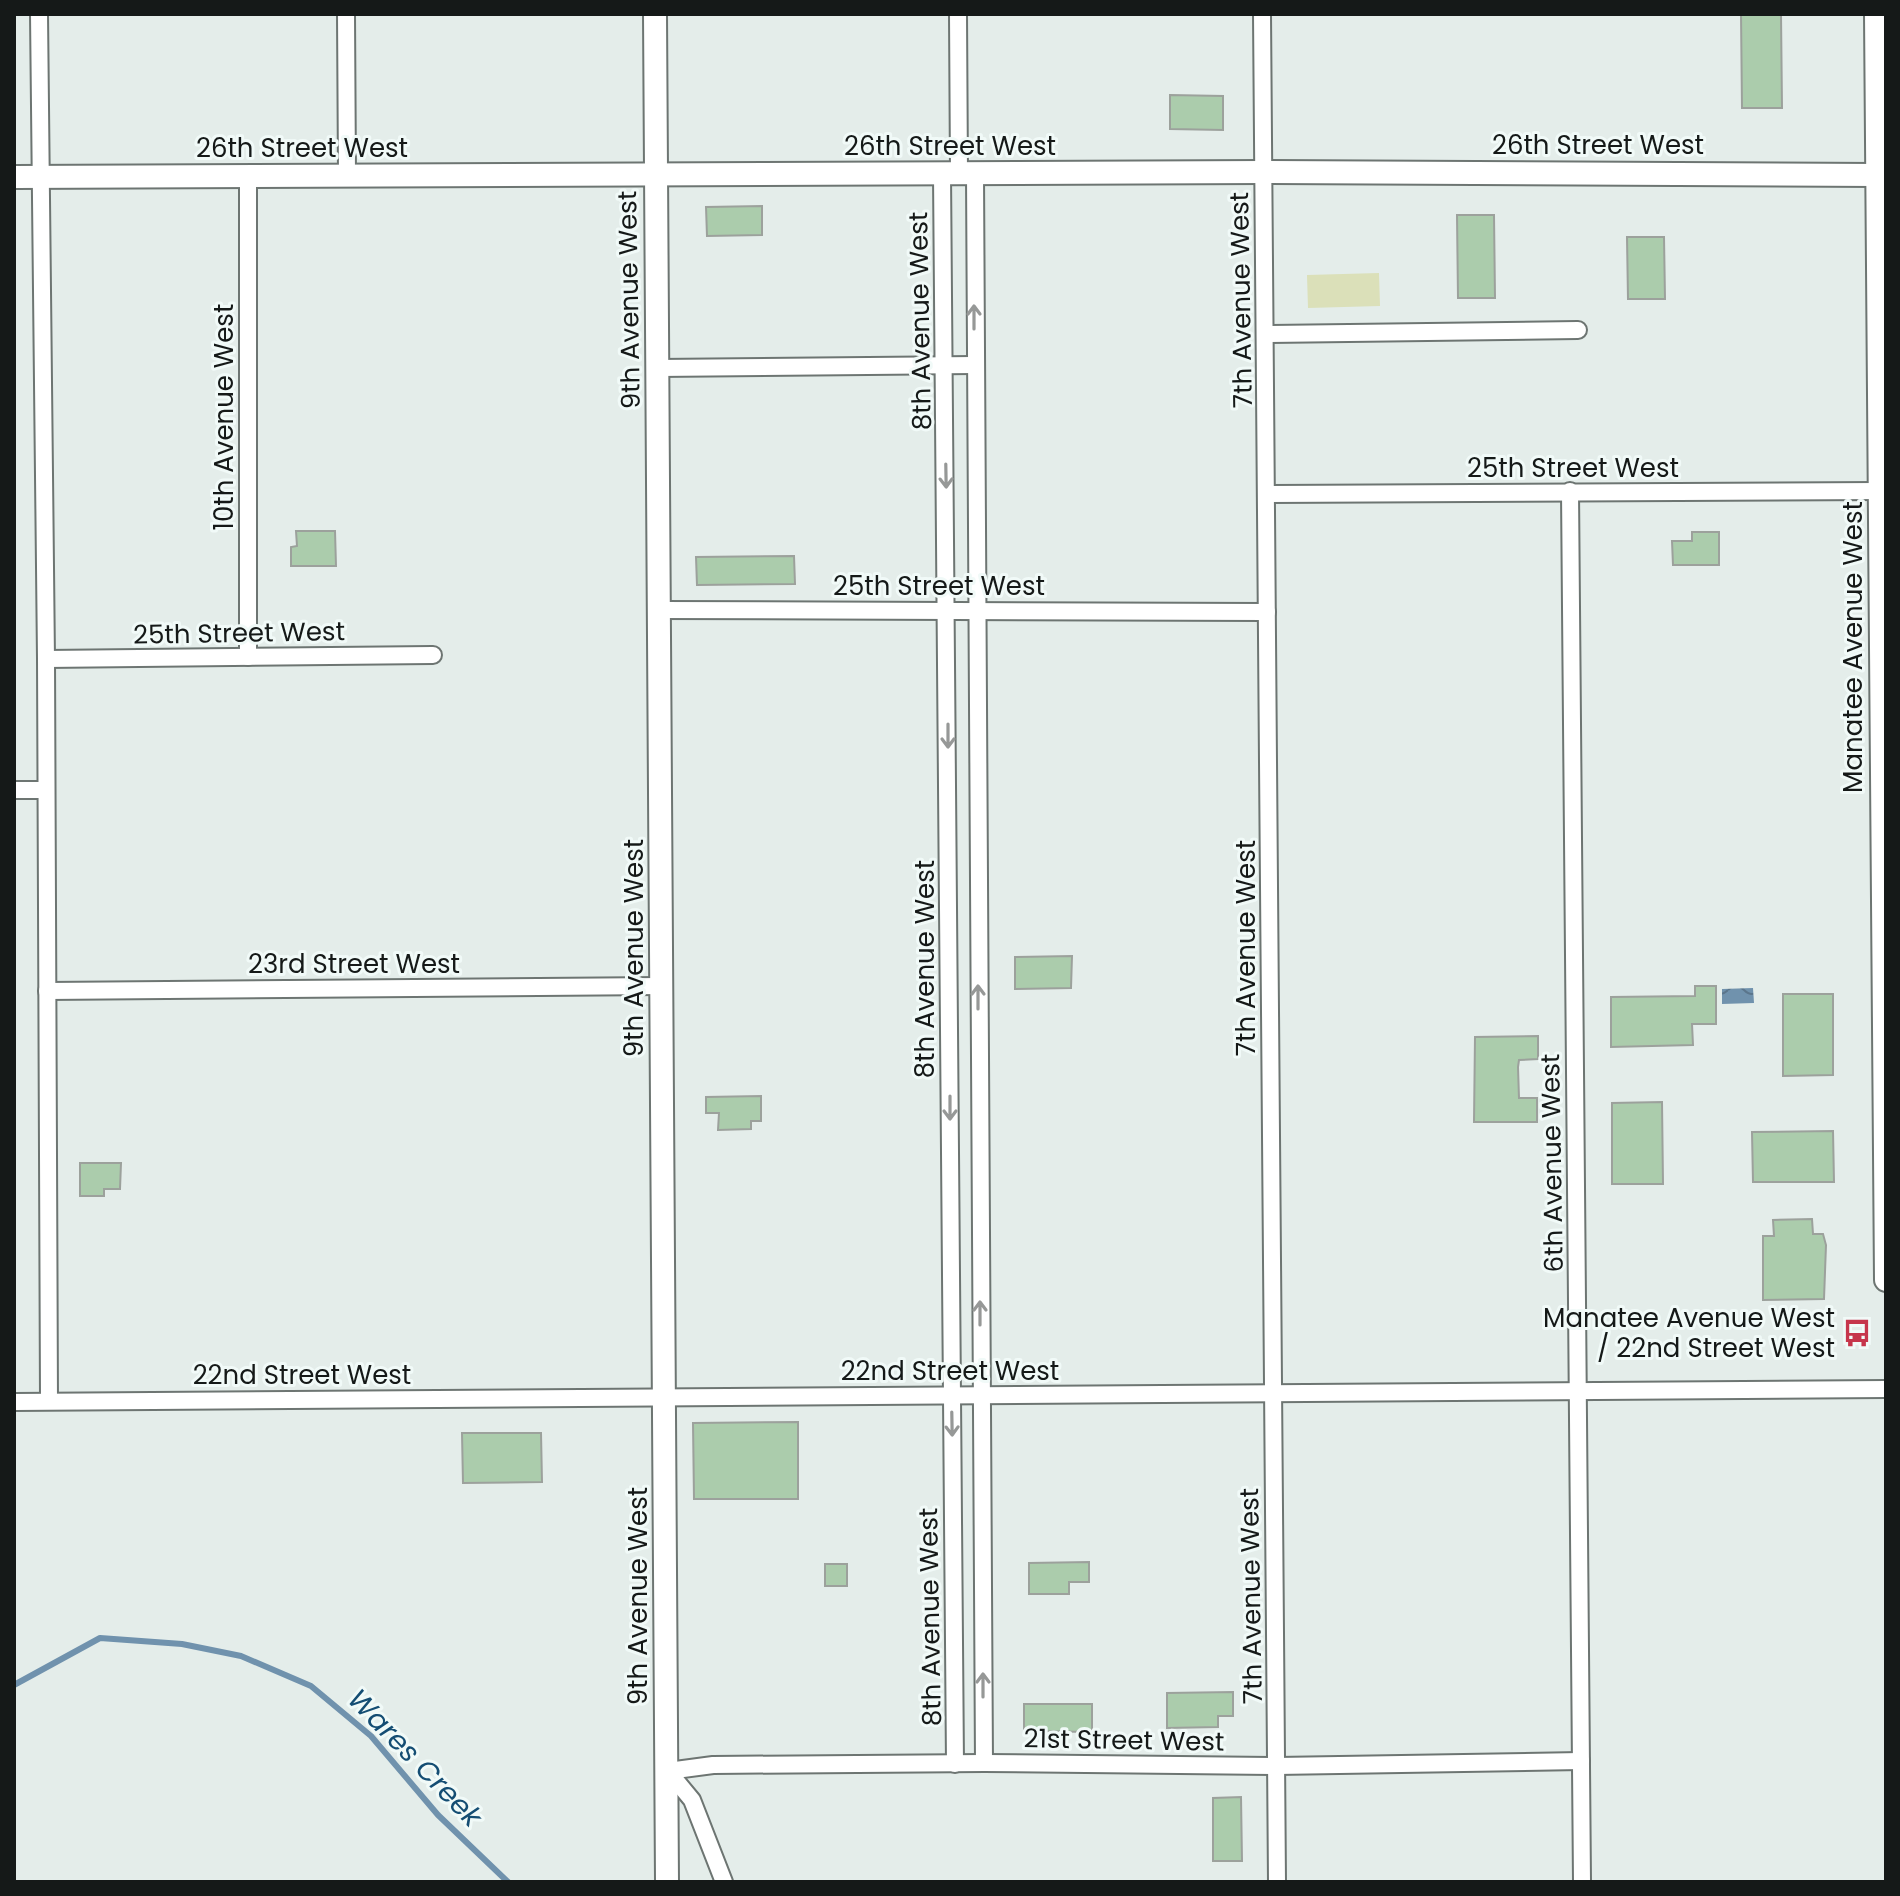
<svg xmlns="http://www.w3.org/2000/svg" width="1900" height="1896" font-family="Poppins,sans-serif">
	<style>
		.grass { fill: #dbe0b9 }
		.water { fill: url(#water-waves) }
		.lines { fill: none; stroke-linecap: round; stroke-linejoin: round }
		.stream { stroke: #7092ad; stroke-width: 6 }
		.building { fill: #abccac; stroke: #9ca19c; stroke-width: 2 }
		.street-casing { stroke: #6d7572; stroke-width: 20 }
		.secondary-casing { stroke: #6d7572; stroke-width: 26 }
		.street { stroke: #fff; stroke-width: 16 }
		.secondary { stroke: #fff; stroke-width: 22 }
		.oneway { stroke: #969897 }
		.labels { text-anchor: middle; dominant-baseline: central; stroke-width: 6; stroke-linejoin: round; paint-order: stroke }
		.street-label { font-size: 26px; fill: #151918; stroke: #f1faf8 }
		.poi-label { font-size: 26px; fill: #151918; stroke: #f1faf8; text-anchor: end }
		.water-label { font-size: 28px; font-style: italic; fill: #144d73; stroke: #f1faf8 }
	</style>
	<defs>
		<pattern id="water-waves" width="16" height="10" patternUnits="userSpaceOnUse" patternTransform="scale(2)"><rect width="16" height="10" fill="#7092ad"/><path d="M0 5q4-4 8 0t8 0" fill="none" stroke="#5b768c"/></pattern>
	</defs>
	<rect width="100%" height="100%" fill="#e4edea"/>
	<polygon class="grass" points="1379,273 1380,306 1308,308 1307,275"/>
	<polygon class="water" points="1753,988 1754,1003 1722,1004 1722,989"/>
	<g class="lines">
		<polyline class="stream" points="14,1685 100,1638 182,1644 241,1656 311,1686 371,1736 438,1815 508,1882"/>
	</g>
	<g class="building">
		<polygon points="1741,14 1781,14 1782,108 1742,108"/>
		<polygon points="1170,95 1223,96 1223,130 1170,129"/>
		<polygon points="762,206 762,235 707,236 706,207"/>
		<polygon points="1457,215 1494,215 1495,298 1458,298"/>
		<polygon points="1627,237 1664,237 1665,299 1628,299"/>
		<polygon points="296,531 335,531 336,566 291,566 291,547 297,546"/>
		<polygon points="1692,532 1719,532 1719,565 1673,565 1672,541 1692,541"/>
		<polygon points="794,556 795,584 697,585 696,557"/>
		<polygon points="1072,956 1071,988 1015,989 1015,957"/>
		<polygon points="1695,986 1716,986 1716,1024 1692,1024 1693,1045 1611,1047 1611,997 1695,996"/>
		<polygon points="1783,994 1833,994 1833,1075 1783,1076"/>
		<polygon points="1538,1036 1538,1059 1519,1060 1518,1067 1519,1098 1537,1098 1537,1122 1474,1122 1475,1037"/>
		<polygon points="761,1096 761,1121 751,1121 751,1129 718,1130 719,1113 706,1113 706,1097"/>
		<polygon points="1662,1102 1663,1184 1612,1184 1612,1103"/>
		<polygon points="1833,1131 1834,1182 1753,1182 1752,1132"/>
		<polygon points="80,1163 121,1163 120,1189 104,1189 104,1196 80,1196"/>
		<polygon points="1812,1219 1813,1234 1823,1234 1826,1245 1824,1299 1763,1300 1763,1236 1774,1236 1773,1220"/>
		<polygon points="798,1422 798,1499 694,1499 693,1423"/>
		<polygon points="462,1433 541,1433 542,1482 463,1483"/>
		<polygon points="1089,1562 1089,1582 1069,1582 1069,1594 1029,1594 1029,1563"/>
		<rect x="825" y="1564" width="22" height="22"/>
		<polygon points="1233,1692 1233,1716 1218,1716 1218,1727 1167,1728 1167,1693"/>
		<polygon points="1024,1704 1092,1704 1092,1732 1024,1731"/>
		<polygon points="1241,1797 1242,1861 1213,1861 1213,1798"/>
	</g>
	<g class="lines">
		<defs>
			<g id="street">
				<polyline points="39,14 46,659 49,1401"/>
				<polyline points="346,14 347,176"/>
				<polyline points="958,14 959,174"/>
				<polyline points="1262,14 1277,1882"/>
				<polyline points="942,174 955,1764"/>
				<polyline points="975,174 984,1763"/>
				<polyline points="1266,334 1578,330"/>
				<polyline points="658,368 974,365"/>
				<polyline points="1570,491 1582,1882"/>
				<polyline points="1266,494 1880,491"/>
				<polyline points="659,610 1267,612"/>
				<polyline points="248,657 248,177"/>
				<polyline points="46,659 433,655"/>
				<polyline points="14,790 46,790"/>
				<polyline points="47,991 662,986"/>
				<polyline points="14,1402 1886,1389"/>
				<polyline points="668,1771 713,1765 984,1763 1277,1766 1581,1761"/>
				<polyline points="668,1771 692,1800 724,1882"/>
			</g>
			<g id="secondary">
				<polyline points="655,14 667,1882"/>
				<polyline points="1876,14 1886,1280"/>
				<polyline points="14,177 1264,172 1877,175"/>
			</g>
		</defs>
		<use href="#street" class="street-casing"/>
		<use href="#secondary" class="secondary-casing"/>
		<use href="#street" class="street"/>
		<use href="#secondary" class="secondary"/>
	</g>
	<defs><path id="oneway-shaft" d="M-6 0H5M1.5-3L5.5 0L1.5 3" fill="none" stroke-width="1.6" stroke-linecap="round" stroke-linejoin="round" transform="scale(2)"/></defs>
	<g class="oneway">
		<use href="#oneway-shaft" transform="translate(974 317) rotate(-90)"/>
		<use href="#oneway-shaft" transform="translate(946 476) rotate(89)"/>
		<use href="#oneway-shaft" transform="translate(948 736) rotate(90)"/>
		<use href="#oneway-shaft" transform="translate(978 997) rotate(-90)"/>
		<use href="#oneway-shaft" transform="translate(950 1108) rotate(90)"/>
		<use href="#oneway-shaft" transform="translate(980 1313) rotate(-90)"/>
		<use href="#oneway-shaft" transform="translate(952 1424) rotate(89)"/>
		<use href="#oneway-shaft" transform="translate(983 1685) rotate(-90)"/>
	</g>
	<defs>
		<symbol id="bus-bare" viewBox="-9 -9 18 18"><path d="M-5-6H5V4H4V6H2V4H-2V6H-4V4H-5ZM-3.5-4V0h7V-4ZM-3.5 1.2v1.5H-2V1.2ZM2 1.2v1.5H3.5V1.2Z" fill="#c6364c" stroke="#f1faf8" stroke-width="2.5" paint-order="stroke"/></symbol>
	</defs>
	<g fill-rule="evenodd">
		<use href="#bus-bare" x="1837" y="1313" width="40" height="40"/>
	</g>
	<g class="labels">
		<g class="street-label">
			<text x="1598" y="145">26th Street West</text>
			<text x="950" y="146">26th Street West</text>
			<text x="302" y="148">26th Street West</text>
			<text transform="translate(629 300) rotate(-91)">9th Avenue West</text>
			<text transform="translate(1241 300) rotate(-91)">7th Avenue West</text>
			<text transform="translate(920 321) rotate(-91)">8th Avenue West</text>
			<text transform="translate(224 417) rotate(-90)">10th Avenue West</text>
			<text x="1573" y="468">25th Street West</text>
			<text x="939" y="586">25th Street West</text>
			<text transform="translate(239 633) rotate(-1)">25th Street West</text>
			<text transform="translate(1853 647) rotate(-90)">Manatee Avenue West</text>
			<text transform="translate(634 948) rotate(-90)">9th Avenue West</text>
			<text transform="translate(1246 948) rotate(-90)">7th Avenue West</text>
			<text x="354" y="964">23rd Street West</text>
			<text transform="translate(925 969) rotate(-90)">8th Avenue West</text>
			<text transform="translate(1552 1163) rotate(-91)">6th Avenue West</text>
			<text x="950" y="1371">22nd Street West</text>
			<text x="302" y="1375">22nd Street West</text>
			<text transform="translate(638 1596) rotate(-90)">9th Avenue West</text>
			<text transform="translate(1251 1596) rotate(-91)">7th Avenue West</text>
			<text transform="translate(930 1617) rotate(-91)">8th Avenue West</text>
			<text transform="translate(1124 1740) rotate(1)">21st Street West</text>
		</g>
		<g class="poi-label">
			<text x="1835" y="1318">Manatee Avenue West<tspan x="1835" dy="30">/ 22nd Street West</tspan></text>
		</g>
		<g class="water-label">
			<text transform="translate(415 1758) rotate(46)">Wares Creek</text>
		</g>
	</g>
	<rect width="1900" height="1896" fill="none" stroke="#151918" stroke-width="32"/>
</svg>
